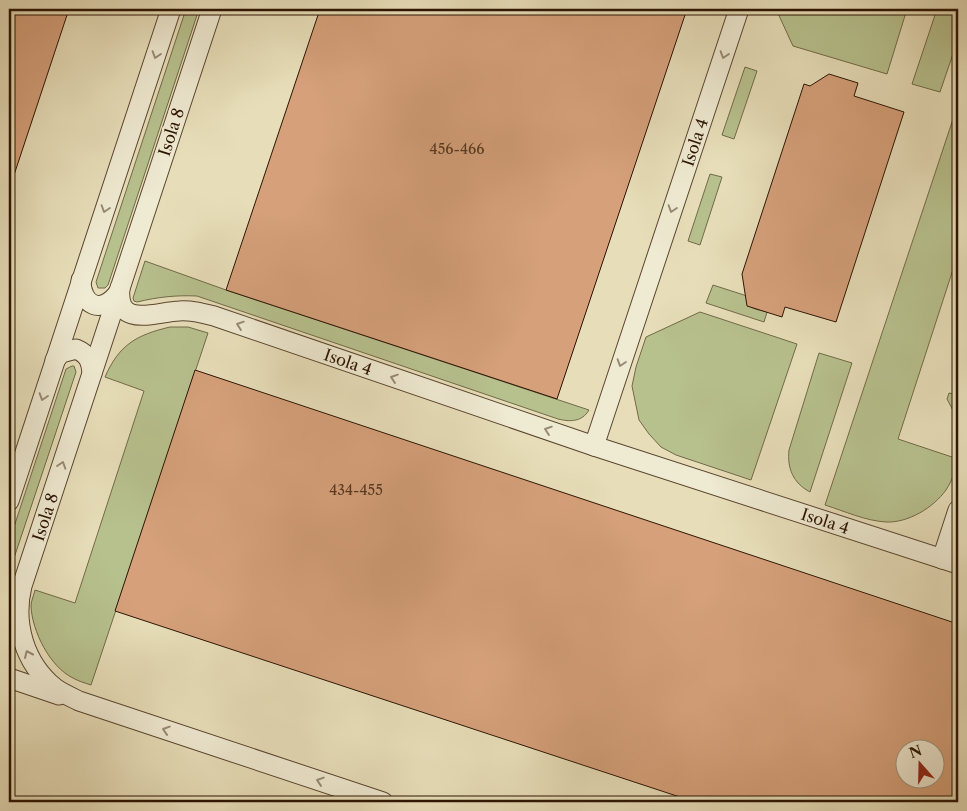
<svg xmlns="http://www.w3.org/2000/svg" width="967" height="811" font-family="'Libre Caslon Text',serif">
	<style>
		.green { fill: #b7c18e; stroke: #726a48 }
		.building { fill: #d5a07a; stroke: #2c1403; fill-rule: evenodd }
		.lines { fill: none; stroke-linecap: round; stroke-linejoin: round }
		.lane-casing { stroke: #5b4630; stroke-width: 21 }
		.lane { stroke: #efead2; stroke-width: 19 }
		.oneway { stroke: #978a75 }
		.labels { text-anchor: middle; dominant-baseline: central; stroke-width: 5; stroke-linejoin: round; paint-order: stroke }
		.number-label { font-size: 14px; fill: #563721 }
		.street-label { font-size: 16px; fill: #2c1403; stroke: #efead2 }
	</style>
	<rect width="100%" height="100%" fill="#e7deb9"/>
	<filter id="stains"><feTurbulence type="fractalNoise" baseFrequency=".004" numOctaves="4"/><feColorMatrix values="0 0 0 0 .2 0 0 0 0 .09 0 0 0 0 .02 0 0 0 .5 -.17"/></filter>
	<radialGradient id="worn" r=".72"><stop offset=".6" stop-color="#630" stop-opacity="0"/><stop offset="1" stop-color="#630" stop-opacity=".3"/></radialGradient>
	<g class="green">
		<polygon points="186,9 199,9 108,285 105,288 98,288 96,282"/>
		<polygon points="776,9 907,9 887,74 793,46"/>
		<polygon points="937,9 958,9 958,39 940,92 912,84"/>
		<polygon points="745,67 757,71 734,139 722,135"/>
		<path d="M958,104v150l-60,185 60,20v2c-3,10 -6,20 -12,29 -13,18 -38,33 -60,32 -20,-1 -42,-11 -61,-17z"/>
		<polygon points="710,174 722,177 700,245 688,241"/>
		<path d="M145,261l81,29 363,120c-7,12 -19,12 -31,9l-361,-123c-21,-1 -39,1 -60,6l-3,-1 -1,-3z"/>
		<path d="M713,285l34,11c-2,13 10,13 20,16l-3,10 -58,-19z"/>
		<polygon points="700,312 797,344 751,480 676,455 661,447 649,434 639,420 632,386 636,367 646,337"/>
		<path d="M170,327h18l20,6 -117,352c-6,-2 -13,-4 -18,-7 -23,-11 -41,-47 -42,-72 0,-5 3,-11 4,-16l40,13 69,-212 -39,-14c14,-32 31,-42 65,-50z"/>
		<path d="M819,353l33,10 -42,129c-17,-9 -23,-24 -21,-42z"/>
		<polygon points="72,366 74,366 76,372 9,573 9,542 66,369"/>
		<polygon points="949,393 958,395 958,420 947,399"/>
	</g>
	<g class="building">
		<polygon points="9,9 69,9 14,175 9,174"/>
		<polygon points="320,9 687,9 557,399 226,290"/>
		<polygon points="829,74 858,83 854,96 904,112 836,322 785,307 782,317 747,306 742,274 804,84 810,86"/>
		<path d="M195,370l763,254v178h-263l-580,-191zM904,748h30v30h-30z"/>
	</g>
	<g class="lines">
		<defs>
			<g id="lane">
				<path d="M212,9l-190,577c-9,37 2,77 33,102 7,5 16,9 24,13l304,101"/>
				<path d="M81,280c0,26 21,35 37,13"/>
				<path id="s1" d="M120,288c-4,41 35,24 59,23 12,-1 23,2 35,5l380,130 364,118"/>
				<path d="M55,360l6,-7 15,-4c12,5 15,12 16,24"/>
				<path id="s2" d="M594,446l145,-437"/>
				<polyline points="9,501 171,9"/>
				<polyline points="942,559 958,510"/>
				<polyline points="9,678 59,695"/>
			</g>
		</defs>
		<use href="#lane" class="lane-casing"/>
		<use href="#lane" class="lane"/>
	</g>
	<defs><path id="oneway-chevron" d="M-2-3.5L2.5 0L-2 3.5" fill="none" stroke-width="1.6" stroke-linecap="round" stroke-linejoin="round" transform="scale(1.25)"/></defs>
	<g class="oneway">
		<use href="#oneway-chevron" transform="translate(156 55) rotate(108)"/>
		<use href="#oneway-chevron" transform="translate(724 55) rotate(108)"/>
		<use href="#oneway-chevron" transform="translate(105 209) rotate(108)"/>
		<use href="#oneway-chevron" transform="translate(672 209) rotate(108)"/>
		<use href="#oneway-chevron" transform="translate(240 325) rotate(-161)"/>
		<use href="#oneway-chevron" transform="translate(621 363) rotate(108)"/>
		<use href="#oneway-chevron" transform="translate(394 378) rotate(-161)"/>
		<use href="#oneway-chevron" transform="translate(43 397) rotate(108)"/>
		<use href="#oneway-chevron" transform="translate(548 430) rotate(-161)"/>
		<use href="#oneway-chevron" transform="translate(62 465) rotate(-72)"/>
		<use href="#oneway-chevron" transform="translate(28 654) rotate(-114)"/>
		<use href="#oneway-chevron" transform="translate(166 730) rotate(-162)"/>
		<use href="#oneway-chevron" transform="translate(320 781) rotate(-162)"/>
	</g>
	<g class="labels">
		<g class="number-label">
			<text x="457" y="149">456-466</text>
			<text x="356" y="490">434-455</text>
		</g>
		<g class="street-label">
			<text transform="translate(171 132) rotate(-72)">Isola 8</text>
			<text stroke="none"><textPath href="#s2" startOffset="320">Isola 4</textPath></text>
			<text stroke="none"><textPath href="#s1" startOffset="256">Isola 4</textPath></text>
			<text transform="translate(45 517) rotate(-72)">Isola 8</text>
			<text stroke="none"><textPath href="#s1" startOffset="759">Isola 4</textPath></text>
		</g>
	</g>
	<rect width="967" height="811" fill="none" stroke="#e7deb9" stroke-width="30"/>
	<rect x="10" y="10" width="947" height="791" fill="none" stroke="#2c1403" stroke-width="2.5"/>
	<rect x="15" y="15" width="937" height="781" fill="none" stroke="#2c1403"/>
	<g transform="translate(920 764) rotate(340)"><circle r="24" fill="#efead2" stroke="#a1947f"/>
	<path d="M0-4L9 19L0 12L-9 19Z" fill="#8f2418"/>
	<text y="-8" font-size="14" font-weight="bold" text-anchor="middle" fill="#2c1403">N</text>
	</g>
	<rect width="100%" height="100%" filter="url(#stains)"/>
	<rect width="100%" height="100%" fill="url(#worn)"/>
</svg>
